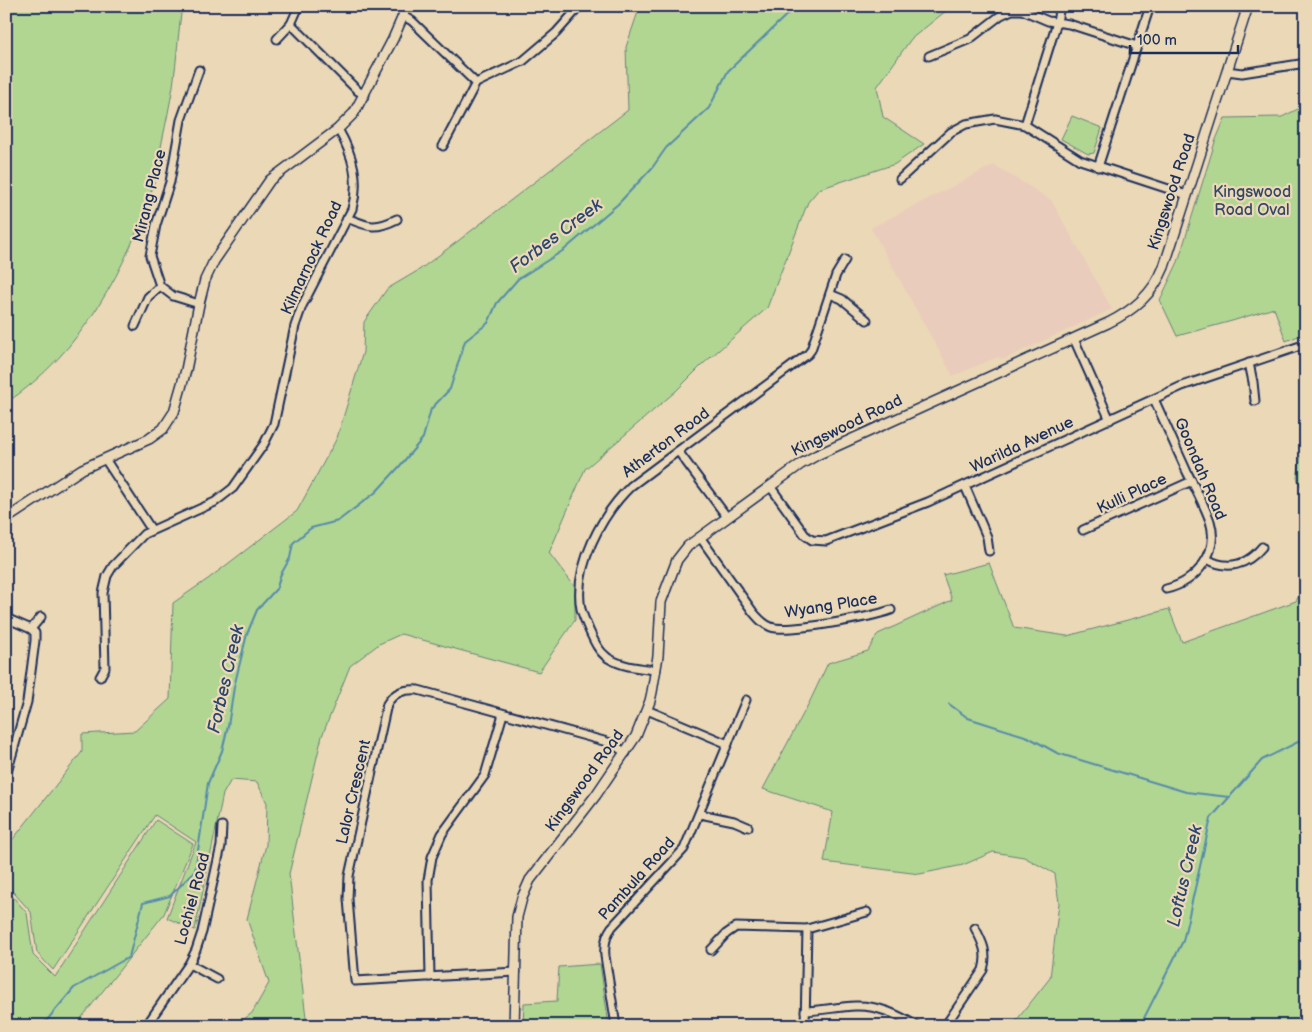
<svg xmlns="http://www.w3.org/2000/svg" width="1312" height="1032" font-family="'Balsamiq Sans',sans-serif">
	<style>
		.built { fill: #e9ccbb }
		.green { fill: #b1d692; stroke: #668278 }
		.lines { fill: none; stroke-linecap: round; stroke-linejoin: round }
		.stream { stroke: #578bab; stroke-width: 2 }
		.minor-casing { stroke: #1b2f5e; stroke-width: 11 }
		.tertiary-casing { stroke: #1b2f5e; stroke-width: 12 }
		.minor { stroke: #ebd8b6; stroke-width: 7 }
		.tertiary { stroke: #ebd8b6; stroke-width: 9 }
		.labels { text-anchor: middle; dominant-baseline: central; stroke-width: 4.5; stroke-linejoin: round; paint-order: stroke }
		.street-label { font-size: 16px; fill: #1b2f5e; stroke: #ebd8b6 }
		.park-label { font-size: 16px; fill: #324866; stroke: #ebd8b6 }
		.water-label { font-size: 18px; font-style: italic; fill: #2a4671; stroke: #ebd8b6 }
	</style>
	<rect width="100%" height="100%" fill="#ebd8b6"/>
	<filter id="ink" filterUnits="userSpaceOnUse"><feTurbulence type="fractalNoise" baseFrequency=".02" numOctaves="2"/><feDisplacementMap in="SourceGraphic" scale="10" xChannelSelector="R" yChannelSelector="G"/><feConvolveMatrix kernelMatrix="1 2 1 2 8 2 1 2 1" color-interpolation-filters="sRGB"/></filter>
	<g filter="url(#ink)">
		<polygon class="built" points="994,165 1051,200 1112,309 1004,359 997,357 953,376 871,228"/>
		<g class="green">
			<path d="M6,6h176c-4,27 -5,53 -9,80 -3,18 -7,37 -11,56 -3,13 -4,28 -8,41 -26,85 -73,170 -148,220z"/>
			<polygon points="640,6 952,6 911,39 877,87 883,117 924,144 895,164 819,189 808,202 767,308 703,364 676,391 585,469 549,553 575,587 575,620 539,672 401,634 379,644 350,666 322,736 289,874 307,1026 235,1026 252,1013 269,983 247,919 266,845 267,803 257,782 231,780 223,794 195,930 167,918 196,842 155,815 53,970 37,953 31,912 6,884 6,848 82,752 82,734 135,731 170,699 173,603 208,579 297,511 337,438 363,352 364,322 387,289 419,270 458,241 628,110 626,47"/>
			<polygon points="1306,105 1306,333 1286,341 1274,308 1232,321 1177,336 1160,300 1178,262 1215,142 1225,118 1282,117"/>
			<polygon points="1072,116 1102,128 1094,153 1088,154 1061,139"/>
			<polygon points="1306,427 1306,498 1297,478"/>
			<polygon points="989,563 1014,628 1067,636 1169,609 1182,642 1296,601 1306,583 1306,1026 1012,1026 1050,978 1059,903 1055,874 1024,857 993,852 963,865 920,874 824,862 833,812 763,789 810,701 828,663 868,651 878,634 952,600 943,575"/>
			<polygon points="156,820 193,844 164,914 75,1026 6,1026 6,889 27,913 33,955 55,977"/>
			<polygon points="600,964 609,1026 523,1026 524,1003 557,1001 559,967"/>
		</g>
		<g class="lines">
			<g class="stream">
				<polyline points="949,704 968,718 1028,737 1057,753 1186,792 1229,797"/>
				<polyline points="42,1026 74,988 129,957 143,903 170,896 195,871 208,783 222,751 228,726 234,687 247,634 257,610 277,588 280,576 290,558 293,543 311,528 338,521 376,492 399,467 423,438 431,409 450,389 465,341 488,323 497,303 518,279 564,250 618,204 652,168 666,148 709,108 728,71 796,6"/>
				<polyline points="1140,1026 1183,941 1211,818 1262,760 1306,738"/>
			</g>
			<defs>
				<g id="minor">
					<polyline points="1233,6 1246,10"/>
					<polyline points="403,16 412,21 476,83"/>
					<polyline points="291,24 358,91 365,95"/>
					<polyline points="277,39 291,24 299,6"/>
					<polyline points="929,56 970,39 1001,15 1012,10 1022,10 1048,21 1069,24 1137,46"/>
					<polyline points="199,70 181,120 170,182 156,225 150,256 160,286 173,296 199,304"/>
					<polyline points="1227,71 1242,73 1306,63"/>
					<polyline points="1025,125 1057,22 1060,6"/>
					<polyline points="443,146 476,83 523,61 556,33 580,6"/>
					<polyline points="1098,167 1150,6"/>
					<polyline points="900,179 951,132 966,124 995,119 1025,125 1080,160 1187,195"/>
					<path d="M347,218c22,9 28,12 50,1"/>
					<polyline points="830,294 842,299 867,320"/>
					<polyline points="135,326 148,297 160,286"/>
					<polyline points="1074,339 1110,420"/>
					<polyline points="1249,363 1253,382 1255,401"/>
					<path d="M1154,399c11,24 22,49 33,73 8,16 17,32 23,49 10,32 -14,61 -44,68"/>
					<polyline points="678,451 727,517"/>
					<polyline points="105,459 151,529"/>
					<polyline points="770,486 805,535 812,540 826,541 928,502 1182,386 1306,344"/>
					<polyline points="965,486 987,537 989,551"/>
					<polyline points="1083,530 1192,481"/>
					<path d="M700,537l53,75c5,6 10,12 18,15 18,6 100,-10 120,-17"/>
					<path d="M1207,559c21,12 40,6 55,-12"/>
					<polyline points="6,618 31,629"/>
					<path d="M656,670c-17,-2 -33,-3 -48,-12 -10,-7 -14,-17 -19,-28 -3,-7 -6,-14 -8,-21 -8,-42 21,-95 50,-123l177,-132 3,-4 25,-75 9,-15"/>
					<path d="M100,677l5,-9 -2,-75 4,-17 6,-10 31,-32 71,-32 18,-14 31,-44 10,-20 21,-98 7,-20 50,-97c8,-29 1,-54 -14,-80"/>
					<polyline points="647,710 728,744"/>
					<polyline points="6,776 27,702 35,641 35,633 31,629 41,617"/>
					<polyline points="700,814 734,821 748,827"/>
					<polyline points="711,950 726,934 736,927 807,929"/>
					<polyline points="189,964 217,979"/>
					<path d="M516,972l-161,9 -7,-82 1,-23 38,-172c7,-12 17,-15 31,-14l193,53 15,10"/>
					<polyline points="430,977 428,880 432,857 442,834 485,775 503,714"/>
					<path d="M805,1011c17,-1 34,-4 50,-5 23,-1 43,9 62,20"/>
					<polyline points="146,1026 189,964 196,950 202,932 221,846 222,826"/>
					<path d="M616,1026l-11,-70c-1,-11 0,-20 7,-29l72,-78 62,-149"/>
					<polyline points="805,1026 807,929 867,912"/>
					<path d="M945,1026l38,-56c5,-17 0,-27 -8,-42"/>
				</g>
				<g id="tertiary">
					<polyline points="6,519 82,469 149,439 163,429 174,412 186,370 199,304 205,280 214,261 270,180 338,129 354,113 393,39 403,16 405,6"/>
					<path d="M514,1026l3,-109 5,-19 8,-18 66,-85 40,-59 14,-35 2,-9 6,-36 3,-54 16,-42 11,-14 113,-82 16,-9 291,-132c26,-13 45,-29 56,-56l84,-261"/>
				</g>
			</defs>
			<use href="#minor" class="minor-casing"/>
			<use href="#tertiary" class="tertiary-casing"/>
			<use href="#minor" class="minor"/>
			<use href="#tertiary" class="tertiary"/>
		</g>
	</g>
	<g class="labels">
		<g class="street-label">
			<text transform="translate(1172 192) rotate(-72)">Kingswood Road</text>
			<text transform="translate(150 196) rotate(-76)">Mirang Place</text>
			<text transform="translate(312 258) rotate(-65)">Kilmarnock Road</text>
			<text transform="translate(847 426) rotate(-26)">Kingswood Road</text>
			<text transform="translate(666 443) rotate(-37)">Atherton Road</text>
			<text transform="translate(1022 445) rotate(-25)">Warilda Avenue</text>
			<text transform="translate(1200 469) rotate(67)">Goondah Road</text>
			<text transform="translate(1132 494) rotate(-25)">Kulli Place</text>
			<text transform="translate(831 606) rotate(-9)">Wyang Place</text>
			<text transform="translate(585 781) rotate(-54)">Kingswood Road</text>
			<text transform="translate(354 792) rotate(-77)">Lalor Crescent</text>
			<text transform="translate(637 879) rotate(-48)">Pambula Road</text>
			<text transform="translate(193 899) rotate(-75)">Lochiel Road</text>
		</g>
		<g class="park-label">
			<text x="1252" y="192">Kingswood<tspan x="1252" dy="18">Road Oval</tspan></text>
		</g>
		<g class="water-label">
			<text transform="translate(556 236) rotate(-37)">Forbes Creek</text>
			<text transform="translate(226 679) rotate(-77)">Forbes Creek</text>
			<text transform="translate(1185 876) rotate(-77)">Loftus Creek</text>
		</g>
	</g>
	<rect width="1312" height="1032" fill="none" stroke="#ebd8b6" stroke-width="25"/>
	<rect x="12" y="12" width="1287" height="1007" fill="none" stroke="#1b2f5e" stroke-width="2" filter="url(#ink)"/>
	<path d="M1130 45v8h108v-8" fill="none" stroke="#1b2f5e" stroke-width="2.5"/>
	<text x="1137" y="45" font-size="15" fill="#1b2f5e" stroke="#ebd8b6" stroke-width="4" paint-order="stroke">100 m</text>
</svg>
